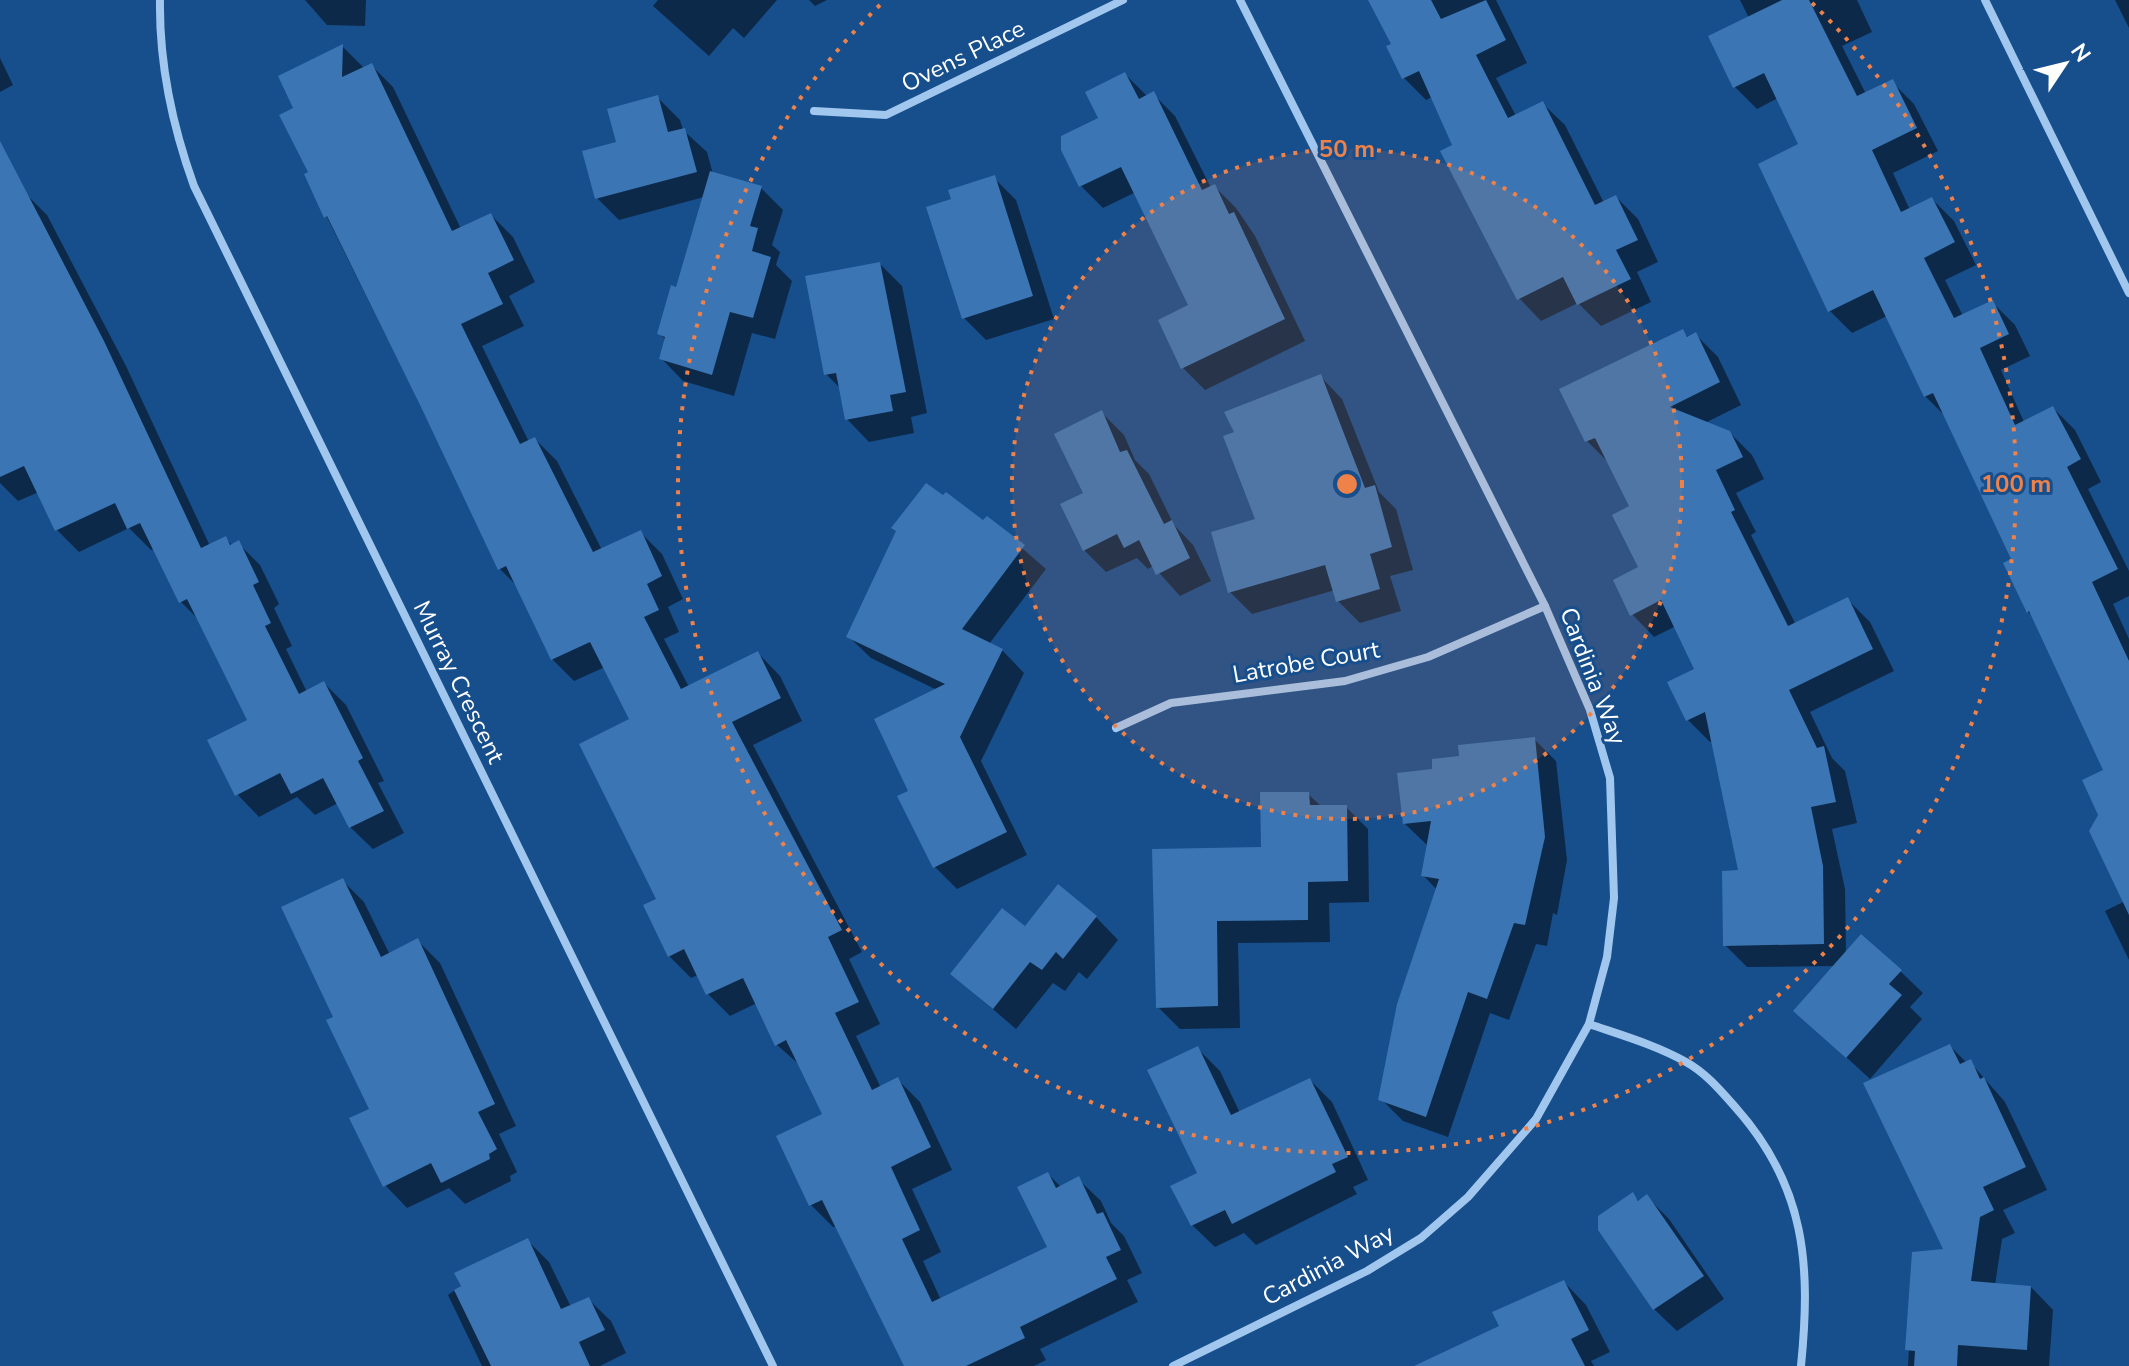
<svg xmlns="http://www.w3.org/2000/svg" width="2129" height="1366" font-family="'Nunito Sans',sans-serif">
	<style>
		.shadow { fill: #0007 }
		.building { fill: #3b75b3 }
		.lines { fill: none; stroke-linecap: round; stroke-linejoin: round }
		.minor { stroke: #a1c7ef; stroke-width: 8 }
		.ring { fill: none; stroke: #ee8249; stroke-width: 4; stroke-dasharray: 4 8 }
		.labels { text-anchor: middle; dominant-baseline: central; stroke-width: 6; stroke-linejoin: round; paint-order: stroke }
		.street-label { font-size: 24px; fill: #fff; stroke: #174e8c }
		.centre { fill: #ee8249; stroke: #174e8c; stroke-width: 4 }
		.ring-label { font-size: 24px; text-anchor: middle; font-weight: bold; fill: #ee8249; stroke: #174e8c; stroke-width: 6; stroke-linejoin: round; paint-order: stroke }
	</style>
	<rect width="100%" height="100%" fill="#174e8c"/>
	<g class="shadow">
		<polygon points="305,0 366,0 365,26 327,25"/>
		<polygon points="658,0 777,0 744,38 733,28 709,56 653,6"/>
		<polygon points="809,0 827,0 815,6"/>
		<polygon points="1371,0 1496,0 1527,63 1496,78 1516,116 1542,103 1565,125 1604,203 1616,197 1638,219 1658,262 1637,272 1651,302 1601,326 1578,303 1541,321 1519,298 1432,97 1426,100 1404,78 1393,44"/>
		<polygon points="1740,0 1857,0 1872,32 1842,46 1866,94 1892,82 1914,104 1938,151 1893,173 1910,210 1932,199 1954,221 1976,265 1945,280 1963,316 1992,302 2015,325 2030,356 2001,370 2024,422 2053,408 2075,430 2101,482 2088,489 2129,571 2129,596 2113,604 2129,639 2129,960 2105,911 2125,901 2101,815 2106,771 2035,618 2028,612 2014,560 1947,418 1925,396 1887,316 1852,333 1830,311 1800,145 1778,98 1757,109 1735,87 1749,18"/>
		<polygon points="2115,0 2129,0 2129,28"/>
		<polygon points="343,47 364,68 371,65 393,87 461,229 491,215 513,237 535,282 509,296 524,326 482,346 529,442 535,439 557,461 602,550 640,532 662,554 683,599 668,607 679,632 664,639 689,687 758,653 780,676 802,721 753,745 862,952 849,959 880,1024 856,1036 881,1088 898,1080 920,1102 952,1170 912,1189 941,1252 923,1261 941,1300 1050,1248 1048,1174 1061,1187 1078,1179 1101,1201 1111,1223 1124,1236 1142,1273 1127,1280 1138,1302 1040,1349 1046,1360 1034,1366 907,1366 837,1226 833,1227 811,1205 779,1137 825,1115 801,1066 777,1045 757,1003 730,1016 708,994 698,975 691,978 669,956 632,720 605,667 574,681 552,659 518,587 500,569 476,523 479,522 306,175 311,173 295,109"/>
		<polygon points="0,58 13,85 0,92"/>
		<polygon points="1125,74 1148,97 1153,94 1175,116 1211,188 1214,186 1236,208 1255,236 1305,341 1205,390 1183,368 1191,306 1136,192 1103,208 1081,186 1063,150 1100,119"/>
		<polygon points="658,98 680,120 683,130 707,152 713,174 760,187 783,210 772,245 780,252 776,265 792,281 775,339 752,333 734,396 683,381 661,358 666,340 659,333 678,289 704,197 619,220 597,198 618,143"/>
		<polygon points="994,178 1016,200 1054,319 986,340 964,318 954,200"/>
		<polygon points="25,193 47,215 126,366 210,546 225,538 233,546 238,543 260,565 279,604 274,608 292,646 286,649 307,692 324,683 346,705 384,781 378,783 404,833 373,849 350,827 338,803 315,815 297,797 259,817 237,794 250,721 201,622 181,602 155,549 151,550 129,528 79,552 57,530 39,492 18,501 0,483 0,206"/>
		<polygon points="880,264 902,286 927,413 911,417 914,433 869,442 847,419 841,389 826,374"/>
		<polygon points="1683,332 1689,338 1696,335 1718,357 1741,405 1705,423 1729,432 1752,455 1764,479 1736,493 1756,532 1751,535 1796,625 1847,599 1870,622 1894,671 1810,712 1832,758 1845,771 1857,823 1832,829 1845,889 1846,955 1900,971 1923,993 1910,1007 1922,1019 1870,1079 1796,1011 1836,966 1747,967 1725,945 1741,872 1713,741 1710,742 1688,720 1697,670 1676,626 1654,637 1632,614 1641,568 1632,507 1609,463 1587,441"/>
		<polygon points="1320,376 1342,399 1379,492 1396,509 1413,570 1390,576 1401,611 1360,623 1338,601 1335,590 1252,614 1230,592 1258,521 1237,433"/>
		<polygon points="1102,413 1124,435 1135,460 1149,474 1174,525 1193,545 1211,581 1180,596 1153,566 1148,569 1137,558 1106,572 1084,550 1085,494"/>
		<polygon points="987,518 1046,569 989,644 1002,650 1024,673 981,761 1027,855 957,889 935,867 911,792 937,690 871,658 848,636"/>
		<polygon points="1534,739 1556,761 1567,860 1557,915 1553,913 1547,946 1536,944 1509,1020 1490,1013 1448,1137 1403,1121 1381,1099 1437,890 1423,875 1427,845 1404,823 1434,771 1462,757"/>
		<polygon points="1308,794 1322,807 1346,807 1368,829 1369,902 1329,903 1330,942 1238,943 1240,1028 1180,1029 1158,1007 1263,849"/>
		<polygon points="342,880 364,902 390,955 418,941 440,963 516,1126 499,1134 517,1172 510,1176 511,1181 465,1204 449,1188 407,1208 385,1185 371,1110 335,1018"/>
		<polygon points="1096,917 1118,940 1087,979 1079,972 1065,991 1053,983 1016,1029 952,974 1025,928"/>
		<polygon points="1950,1046 1967,1063 1970,1062 2005,1102 2047,1190 2003,1210 2015,1233 2002,1239 1995,1285 2031,1287 2053,1310 2049,1366 1908,1366 1914,1254 1946,1250"/>
		<polygon points="1198,1049 1220,1071 1240,1113 1310,1080 1332,1102 1368,1180 1353,1187 1357,1194 1256,1245 1244,1233 1215,1247 1192,1225 1200,1174"/>
		<polygon points="1633,1195 1640,1202 1647,1197 1669,1219 1724,1299 1677,1331 1654,1309"/>
		<polygon points="527,1240 549,1262 571,1307 588,1299 611,1321 626,1353 600,1366 482,1366 448,1295"/>
		<polygon points="1564,1282 1586,1305 1610,1352 1591,1361 1594,1366 1442,1366"/>
	</g>
	<g class="building">
		<polygon points="1368,0 1431,0 1441,19 1486,0 1506,40 1476,55 1508,118 1543,101 1595,205 1616,195 1638,240 1616,250 1631,279 1577,305 1563,277 1517,300 1440,151 1452,145 1419,71 1402,79 1386,46 1391,44"/>
		<polygon points="1782,0 1809,0 1857,96 1893,79 1917,128 1872,150 1901,212 1932,197 1955,242 1924,258 1954,318 1993,300 2009,334 1980,348 2015,425 2053,406 2081,459 2067,467 2118,569 2092,582 2129,661 2129,915 2089,831 2098,815 2082,780 2103,770 2029,611 2027,613 2003,563 2011,559 1933,393 1924,397 1873,290 1828,312 1758,164 1798,144 1764,73 1733,88 1708,36"/>
		<polygon points="343,44 342,77 372,63 452,231 491,213 514,260 488,273 503,304 461,324 520,444 535,437 593,552 641,530 662,576 647,584 659,610 644,617 681,689 758,651 781,698 732,722 842,930 828,937 859,1002 835,1013 872,1090 898,1077 931,1147 891,1167 920,1230 902,1239 932,1302 1047,1247 1017,1187 1048,1172 1056,1188 1079,1176 1097,1214 1103,1212 1121,1250 1106,1257 1117,1279 1020,1327 1025,1338 966,1366 904,1366 822,1200 809,1206 776,1136 822,1114 786,1040 775,1046 743,978 706,995 684,949 668,957 643,905 656,899 579,744 629,719 590,642 551,660 506,566 498,570 421,407 327,216 324,218 304,174 308,172 279,115 293,108 278,76"/>
		<polygon points="1125,72 1139,99 1154,91 1202,190 1215,184 1229,214 1234,212 1285,319 1181,369 1158,320 1188,305 1121,167 1079,187 1061,150 1061,136 1098,118 1085,92"/>
		<polygon points="658,95 668,132 685,128 697,172 595,199 582,151 616,142 607,109"/>
		<polygon points="0,141 104,341 201,548 226,536 230,545 239,540 259,582 253,585 271,623 265,626 299,694 324,681 363,758 358,761 384,811 349,828 323,778 291,794 280,773 235,796 207,740 247,720 187,599 179,603 140,523 127,529 115,503 55,531 24,466 0,477"/>
		<polygon points="710,171 762,186 750,226 758,228 752,251 771,257 753,318 730,312 712,375 659,359 665,337 657,334 671,285 676,287"/>
		<polygon points="995,175 1033,296 962,319 926,207 951,199 948,190"/>
		<polygon points="880,262 906,392 890,395 893,411 845,420 836,373 824,375 805,276"/>
		<polygon points="1683,329 1687,337 1696,332 1720,382 1670,407 1730,431 1743,457 1716,470 1735,510 1731,512 1788,626 1848,597 1873,649 1789,690 1817,748 1824,746 1836,802 1811,807 1823,866 1824,944 1723,946 1722,871 1738,870 1705,712 1686,721 1667,682 1694,669 1661,600 1630,616 1613,580 1638,567 1612,515 1629,506 1595,438 1585,442 1559,389"/>
		<polygon points="1321,374 1365,488 1375,485 1392,547 1370,554 1380,589 1336,602 1325,565 1228,593 1211,532 1255,519 1223,436 1234,432 1224,412"/>
		<polygon points="1102,410 1120,452 1127,450 1164,524 1172,520 1190,558 1156,575 1139,540 1124,548 1117,534 1083,551 1060,504 1083,493 1054,434"/>
		<polygon points="926,483 943,495 946,492 983,520 987,516 1025,545 962,629 1003,649 960,737 1007,832 933,868 897,796 908,791 874,719 945,684 846,637 896,531 891,528"/>
		<polygon points="1535,737 1545,837 1525,925 1514,923 1487,999 1468,992 1426,1117 1378,1100 1397,1004 1439,879 1421,876 1431,821 1403,824 1397,773 1432,769 1432,759 1459,756 1458,745"/>
		<polygon points="1260,792 1309,792 1310,805 1347,805 1348,881 1308,882 1308,920 1217,921 1218,1006 1156,1008 1152,849 1261,847"/>
		<polygon points="343,878 381,957 418,938 495,1104 478,1112 497,1149 489,1154 490,1159 441,1183 431,1163 383,1187 349,1118 369,1109 326,1020 333,1017 281,907"/>
		<polygon points="1058,884 1097,916 1063,959 1056,952 1042,970 1030,962 993,1009 950,974 1002,908 1025,926"/>
		<polygon points="1861,934 1902,970 1889,984 1902,995 1846,1058 1793,1011"/>
		<polygon points="1950,1044 1960,1064 1971,1059 1980,1079 1984,1077 2026,1167 1983,1187 1994,1210 1980,1217 1971,1281 2031,1286 2027,1350 1958,1345 1957,1366 1914,1366 1915,1351 1905,1350 1912,1252 1943,1249 1863,1083"/>
		<polygon points="1198,1046 1231,1115 1310,1078 1348,1157 1332,1164 1336,1172 1232,1224 1225,1210 1191,1226 1170,1186 1197,1173 1147,1070"/>
		<polygon points="1633,1192 1638,1201 1647,1194 1704,1276 1653,1310 1598,1230 1598,1216"/>
		<polygon points="528,1238 561,1309 589,1297 605,1330 579,1342 590,1366 491,1366 454,1290 461,1286 454,1273"/>
		<polygon points="1564,1280 1589,1330 1571,1339 1585,1366 1414,1366 1499,1326 1492,1312"/>
	</g>
	<g class="lines">
		<g class="minor">
			<path d="M160,0c-1,65 12,125 34,186l579,1180"/>
			<polyline points="1985,0 2129,293"/>
			<polyline points="814,111 886,115 1123,0"/>
			<polyline points="1116,728 1171,703 1345,681 1383,670 1428,657 1545,606"/>
			<path d="M1589,1024c32,11 67,21 97,38 20,11 35,29 50,46 70,79 75,157 65,258"/>
			<polyline points="1173,1366 1367,1271 1421,1238 1468,1197 1536,1119 1589,1024 1607,957 1614,898 1610,778 1590,710 1545,606 1240,0"/>
		</g>
	</g>
	<circle cx="1347" cy="484" r="335" fill="#ee8249" fill-opacity=".12"/>
	<g class="ring">
		<circle cx="1347" cy="484" r="335"/>
		<path d="M1812 3A669 669 0 1 1 882 3"/>
	</g>
	<g class="labels">
		<g class="street-label">
			<text transform="translate(963 56) rotate(-26)">Ovens Place</text>
			<text transform="translate(1306 662) rotate(-10)">Latrobe Court</text>
			<text transform="translate(1593 676) rotate(69)">Cardinia Way</text>
			<text transform="translate(459 682) rotate(64)">Murray Crescent</text>
			<text transform="translate(1328 1265) rotate(-28)">Cardinia Way</text>
		</g>
	</g>
	<circle cx="1347" cy="484" r="12" class="centre"/>
	<g class="ring-label">
		<text x="1347" y="157">50 m</text>
		<text x="2016" y="492">100 m</text>
	</g>
	<g transform="translate(2065 64) rotate(55)" stroke="#174e8c" stroke-width="6" paint-order="stroke">
	<path d="M0-6L14 30L0 20L-14 30Z" fill="#ffffff"/>
	<text y="-12" font-size="22" font-weight="bold" text-anchor="middle" fill="#ffffff">N</text>
	</g>
</svg>
